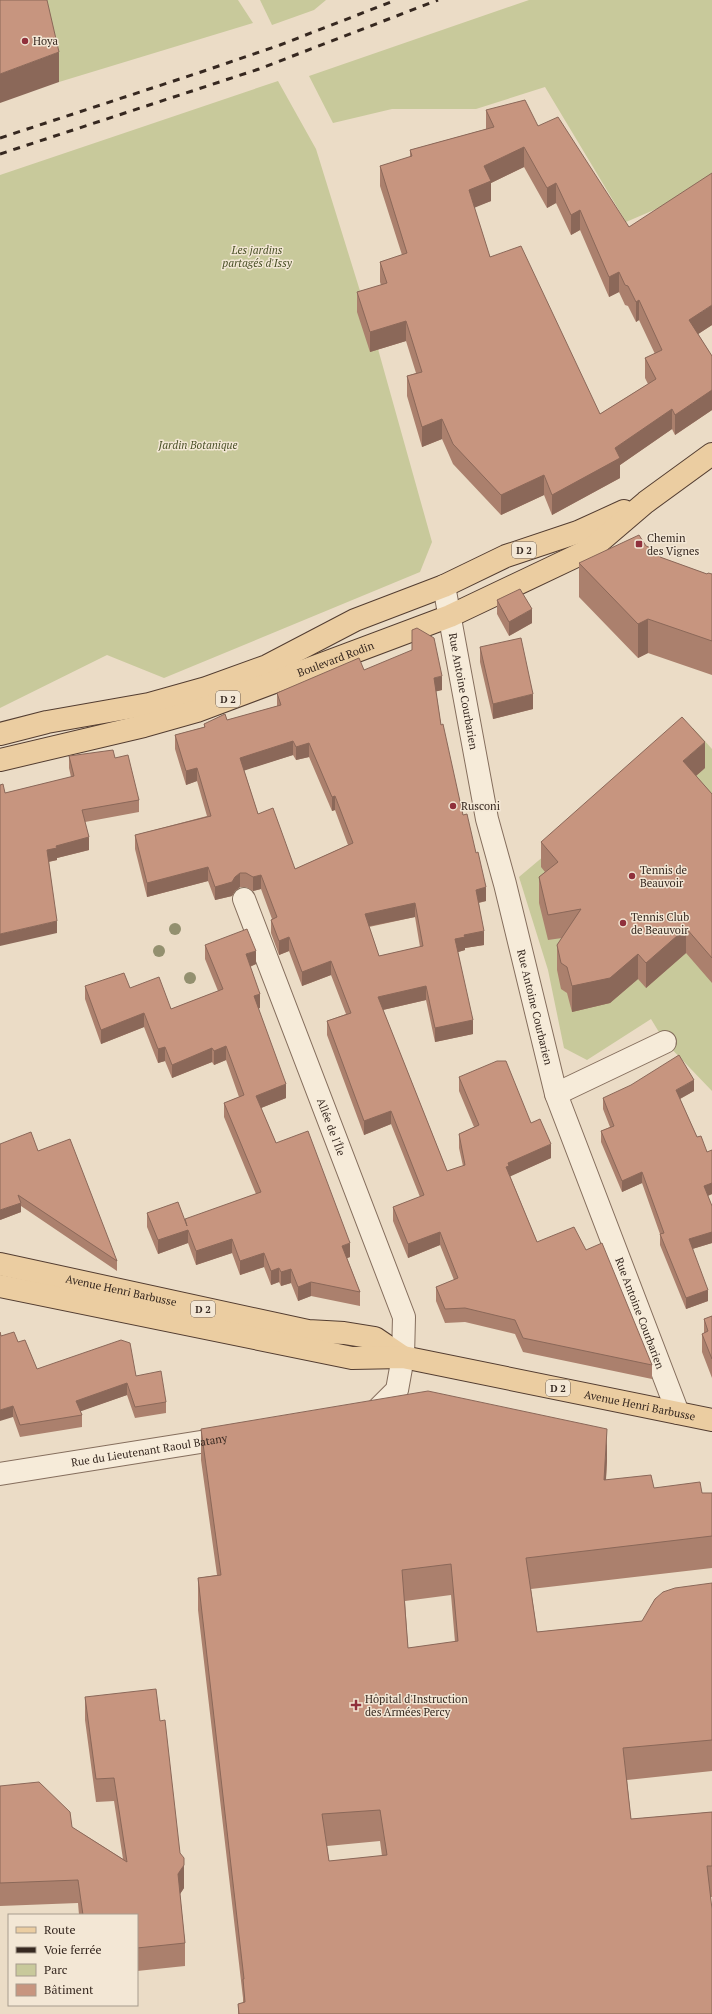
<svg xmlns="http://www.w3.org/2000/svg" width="712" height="2014" font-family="'PT Serif',serif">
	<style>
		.green { fill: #c8c99b }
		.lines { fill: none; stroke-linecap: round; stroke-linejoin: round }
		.minor-casing { stroke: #856e5d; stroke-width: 24 }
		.primary-casing { stroke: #533d31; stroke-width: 24 }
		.minor { stroke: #f6ebd9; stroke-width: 22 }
		.primary { stroke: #ebcda1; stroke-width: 22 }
		.rail { stroke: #362820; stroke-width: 3; stroke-dasharray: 7 7; stroke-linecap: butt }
		.tree { fill: #93906f }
		.wall { fill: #ab806d; fill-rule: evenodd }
		.shaded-wall { fill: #8b6859 }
		.building { fill: #c7957f; stroke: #8b6859; fill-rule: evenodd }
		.poi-dot { fill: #90313c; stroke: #f3e7d5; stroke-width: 1.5 }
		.labels { text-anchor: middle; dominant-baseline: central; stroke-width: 3; stroke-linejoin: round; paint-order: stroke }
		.shield { fill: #f3e7d5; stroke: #6f6156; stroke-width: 1 }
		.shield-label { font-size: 10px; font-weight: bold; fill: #362820 }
		.poi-label { font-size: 11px; fill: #362820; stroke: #f3e7d5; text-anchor: start }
		.park-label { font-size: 11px; font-style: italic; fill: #4b5128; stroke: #f3e7d5 }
		.street-label { font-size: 11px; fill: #362820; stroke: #f3e7d5 }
	</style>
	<rect width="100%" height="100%" fill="#ebdcc6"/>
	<g class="green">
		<polygon points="41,0 238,0 253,23 59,82"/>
		<polygon points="260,0 326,0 314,10 272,25"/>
		<polygon points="529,0 712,0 712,185 626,222 545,87 476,109 392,109 333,123 309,76"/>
		<polygon points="278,81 316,149 378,349 432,542 420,572 164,678 107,655 0,708 0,175"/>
		<polygon points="693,728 712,749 712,1091 665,1042 651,1019 587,1060 564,1048 548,970 519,877 602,807 657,757"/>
	</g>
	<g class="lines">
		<defs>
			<g id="minor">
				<path id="s1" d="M444,586l43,233 18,65 51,210 122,319"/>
				<path id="s2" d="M244,899l160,418 -1,40 -6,33 -25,25 -4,1"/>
				<polyline points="556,1094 665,1042"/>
				<path id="s3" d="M0,1474l232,-37"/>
			</g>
			<g id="primary">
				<polyline points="0,734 47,722 149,704 206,688 267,666 355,620 444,586 506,556 578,532 624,511"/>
				<path id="s4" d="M0,760l144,-34 53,-15 253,-95 141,-67 55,-47 66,-48"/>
				<path id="s5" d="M0,1264l308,67 36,2 31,5 28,19"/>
				<path id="s6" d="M0,1286l352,72 51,-1 309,63"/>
			</g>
		</defs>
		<use href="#minor" class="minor-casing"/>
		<use href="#primary" class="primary-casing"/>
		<use href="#minor" class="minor"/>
		<use href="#primary" class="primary"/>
		<g class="rail">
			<polyline points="0,138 204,71 280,45 396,0"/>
			<polyline points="0,154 259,69 438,0"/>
		</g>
	</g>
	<g class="tree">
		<circle cx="175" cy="929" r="6"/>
		<circle cx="159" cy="951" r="6"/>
		<circle cx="190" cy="978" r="6"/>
	</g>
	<g class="wall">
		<path d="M486,110l52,16 91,101 83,98 -14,9 14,22v54l-37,25 -3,-6 -52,36v13l-68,37 -8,-20 -43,20 -48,-51 -11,-25 -20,8 -15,-51v-20l9,-3 -10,-32 -36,11 -13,-40v-20l24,-7 -1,-3v-20l22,-7 -22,-69v-20l30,-9v-7l76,-21zM524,167l23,41 9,-5 15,32 9,-5 29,67 10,-5 6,13 3,1 8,16 3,-2 16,34 -10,4v20l3,6 -48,30 -110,-157 -16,-50 17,-6v-18z"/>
		<polygon points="662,558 707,574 712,574 712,675 648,653 638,658 579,597 579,563"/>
		<polygon points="497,600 532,623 509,636 497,614"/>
		<polygon points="480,647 533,709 493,719 480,662"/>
		<path d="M364,670l78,20 -6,1 5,34 22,90 23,86 -7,2 5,42 -19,3v2l-7,2 15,82 -38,8 -9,-42 -43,10 64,161 16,-5 -4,-18v-14l15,-7 -15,-36v-14l72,46 20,35 -41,18 27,66 49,8 66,115v14l-129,-27 -8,-18 -50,-12 -20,1 -9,-22v-14l18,-7 -14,-35 -32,13 -15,-37v-14l27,-10 -29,-73 -27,11 -37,-100v-14l19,-7 -15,-39 -29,11 -13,-35 -10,4 -8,-22v-13l1,-1 -11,-30 -8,2 -7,-4h-6l-5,4 -3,5 -17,4 -7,-19 -61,16 -12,-48v-14l72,-19 -10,-35 -11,4 -11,-36v-14l29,-8v-3l23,-4 50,-14v-13zM293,755l3,5 13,-3 23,54 3,-1 13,35 -53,24 -37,-55 -14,-44zM415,917l5,30 -41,9 -10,-29z"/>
		<polygon points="69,756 115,758 139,800 139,812 85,822 89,850 57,858 57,860 49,862 57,933 5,793 71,777 69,768"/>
		<polygon points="705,768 696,776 712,794 712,983 686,953 646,988 638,979 610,1003 572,1012 567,993 561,989 557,970 557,945 562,938 548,940 539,903 539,877 545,872 541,867 541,842"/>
		<polygon points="205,945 256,964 250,967 260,1008 258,1008 286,1098 261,1108 276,1143 350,1257 347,1258 360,1292 360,1306 311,1296 298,1301 291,1283 281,1286 279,1282 271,1285 264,1267 240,1275 232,1253 196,1265 188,1243 158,1254 147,1227 147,1213 185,1220 256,1194 224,1117 224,1103 239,1097 226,1060 214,1065 212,1062 172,1078 165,1061 158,1063 144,1027 101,1044 85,999 85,986 130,988 171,1009 218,991 205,959"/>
		<polygon points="694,1091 680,1099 697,1137 707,1152 712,1150 712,1194 708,1196 712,1206 712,1243 692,1249 708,1301 686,1309 660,1245 660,1234 642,1183 622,1192 601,1142 601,1131 610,1127 603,1109 603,1098"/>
		<polygon points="38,1151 117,1261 117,1271 21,1206 21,1212 0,1220"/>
		<polygon points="712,1316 712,1378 702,1352 702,1334 704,1333 704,1319"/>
		<polygon points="1,1336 18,1342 37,1369 136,1376 166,1402 166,1413 135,1418 127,1395 80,1411 82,1415 82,1427 20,1437 13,1417"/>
		<path d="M201,1429l406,31 -1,20 48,8 48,5h10v75l-181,21 6,43 105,-11 70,-38v188l-85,9 4,39 81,-7v85h-1l1,117h-474v-10l5,-1v-5l-45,-388v-32l19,-3 -16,-115zM451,1595l4,47 -47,6 -3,-47zM380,1841l2,15 -53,5 -2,-15z"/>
		<polygon points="85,1697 160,1721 184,1888 180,1894 185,1943 185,1966 137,1971 137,1915 79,1915 78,1903 0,1906 0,1786 72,1827 123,1859 114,1801 96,1802 85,1720"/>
	</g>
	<g class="shaded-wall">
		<polygon points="59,52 59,82 0,103 0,74"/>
		<polygon points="524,147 524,167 491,183 491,201 469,210 469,190 484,166"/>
		<polygon points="556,183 556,203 547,208 547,188"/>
		<polygon points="580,210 580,230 571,235 571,215"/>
		<polygon points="619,272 619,292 609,297 609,277"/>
		<polygon points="639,300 639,320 636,322 636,302"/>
		<polygon points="712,305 712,325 689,340 689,320"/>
		<polygon points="406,321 406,341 370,352 370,332"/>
		<polygon points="712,390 712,410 675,435 675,415"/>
		<polygon points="672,409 672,429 620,465 620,478 552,515 552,495 615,448"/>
		<polygon points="442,419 442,439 422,447 422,427"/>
		<polygon points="544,475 544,495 501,515 501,495"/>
		<polygon points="532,609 532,623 509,636 509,622"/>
		<polygon points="648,619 648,653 638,658 638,624"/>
		<polygon points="442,676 442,690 434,692 434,678"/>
		<polygon points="533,694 533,709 493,719 493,704"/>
		<polygon points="293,741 293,755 240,772 240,758"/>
		<polygon points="705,742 705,768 683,787 683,761"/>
		<polygon points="309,743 309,757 296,760 296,747"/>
		<polygon points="197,768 197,781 186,785 186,771"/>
		<polygon points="335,796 335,810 332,811 332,797"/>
		<polygon points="89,837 89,850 57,858 57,860 47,862 47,850 56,846"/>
		<polygon points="208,867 208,881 147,897 147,883"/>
		<polygon points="240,873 240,887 235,891 232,896 215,900 215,887 235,877"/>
		<polygon points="261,875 261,889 253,891 253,877"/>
		<polygon points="486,887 486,901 476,903 476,890"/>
		<polygon points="415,903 415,917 365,927 365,914"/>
		<polygon points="57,921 57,933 0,946 0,934"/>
		<polygon points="686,928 686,953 646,988 646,963"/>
		<polygon points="484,931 484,945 465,948 465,950 455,953 455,939 464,935"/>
		<polygon points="289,937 289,951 279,955 279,941"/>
		<polygon points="256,951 256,964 246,968 246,954"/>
		<polygon points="638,954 638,979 610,1003 572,1012 572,986"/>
		<polygon points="331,961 331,975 302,986 302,972"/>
		<polygon points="426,986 426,1000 378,1011 378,997"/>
		<polygon points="260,994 260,1008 254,1010 254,996"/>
		<polygon points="144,1013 144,1027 101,1044 101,1030"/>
		<polygon points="473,1020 473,1034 435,1042 435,1028"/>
		<polygon points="226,1046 226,1060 214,1065 214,1051"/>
		<polygon points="165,1047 165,1061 158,1063 158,1049"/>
		<polygon points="212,1048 212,1062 172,1078 172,1065"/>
		<polygon points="694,1080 694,1091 676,1101 676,1090"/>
		<polygon points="286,1084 286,1098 256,1110 256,1096"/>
		<polygon points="391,1111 391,1124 364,1135 364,1121"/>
		<polygon points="551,1144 551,1158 509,1177 506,1167 508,1163"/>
		<polygon points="642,1172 642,1183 622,1192 622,1181"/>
		<polygon points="712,1183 712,1194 704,1197 704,1186"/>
		<polygon points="21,1203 21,1212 0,1220 0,1210"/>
		<polygon points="188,1230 188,1243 158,1254 158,1240"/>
		<polygon points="440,1232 440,1245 408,1258 408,1244"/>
		<polygon points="712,1232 712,1243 689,1250 689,1239"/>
		<polygon points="232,1239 232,1253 196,1265 196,1251"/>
		<polygon points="350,1243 350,1257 342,1260 342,1246"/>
		<polygon points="264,1253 264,1267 240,1275 240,1261"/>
		<polygon points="279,1268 279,1282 271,1285 271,1271"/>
		<polygon points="291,1269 291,1283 281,1286 281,1272"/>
		<polygon points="311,1282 311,1296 298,1301 298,1287"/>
		<polygon points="708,1290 708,1301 686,1309 686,1298"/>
		<polygon points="127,1383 127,1395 76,1413 76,1401"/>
		<polygon points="13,1406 13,1417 0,1421 0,1410"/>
		<polygon points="607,1429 607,1460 604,1511 604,1480"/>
		<polygon points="184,1865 184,1888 178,1897 178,1874"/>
	</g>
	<g class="building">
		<polygon points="0,0 47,0 59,52 0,74"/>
		<path d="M525,100l13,26 20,-9 71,110 83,-54v132l-23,15 23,36v34l-37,25 -3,-6 -57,39 5,10 -68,37 -8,-20 -43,20 -48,-51 -11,-25 -20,8 -15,-51 15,-4 -16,-51 -36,11 -13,-40 30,-9 -7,-21 27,-9 -27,-87 32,-10 -2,-6 84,-23 -8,-17zM524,147l23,41 9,-5 15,32 9,-5 29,67 10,-5 6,13 3,1 8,16 3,-2 23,50 -17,8 11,21 -56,35 -79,-168 -31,11 -21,-67 22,-9 -7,-15z"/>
		<polygon points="639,535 646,546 662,552 660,557 707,574 708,573 712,574 712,641 648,619 638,624 579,563"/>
		<polygon points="520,589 532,609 509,622 497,600"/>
		<path d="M417,628l17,10 8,38 -8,2 7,47 2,-1 20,91 4,-1 9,39 2,-1 8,35 -10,3 8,41 -20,4 1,2 -10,2 18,81 -38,8 -9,-42 -48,11 69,174 18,-6 -6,-31 20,-9 -20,-48 38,-16h9l25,62 9,-4 11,25 -43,19 1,3 -3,1 31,75 37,-15 12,23 16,-7 50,122 -129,-27 -8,-18 -50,-12 -20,1 -9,-22 22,-9 -18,-46 -32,12 -15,-37 31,-12 -33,-84 -27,10 -37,-100 24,-8 -20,-52 -29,11 -13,-35 -10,4 -8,-21 6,-3 -16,-42 -8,2 -7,-4h-6l-5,4 -3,5 -17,5 -7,-20 -61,16 -12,-48 76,-19 -14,-48 -11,3 -11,-36 30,-8 -1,-3 21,-10 2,6 54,-15 -4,-12 82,-35 5,12 48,-20v-20zM293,741l3,6 13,-4 23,54 3,-1 18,47 -58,26 -22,-61 -15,6 -18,-56zM415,903l8,43 -44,10 -14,-42z"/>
		<polygon points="521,638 533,694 493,704 480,647"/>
		<polygon points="682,717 705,742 683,761 712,794 712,958 686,928 646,963 638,954 610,978 572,986 567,967 561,963 557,945 581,909 548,915 539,877 558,862 541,842"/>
		<polygon points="113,750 115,758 128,755 139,800 82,810 89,837 56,846 57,848 47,850 57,921 0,934 0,785 3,784 5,793 74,776 69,756"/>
		<polygon points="247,929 256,951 246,954 260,994 254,996 286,1084 256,1096 276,1143 308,1131 350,1243 342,1246 360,1292 311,1282 298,1287 291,1269 281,1272 279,1268 271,1271 264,1253 240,1261 232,1239 196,1251 188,1230 158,1240 147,1213 178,1202 187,1226 185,1219 261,1192 224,1103 244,1095 226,1046 214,1051 212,1048 172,1065 165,1047 158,1049 144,1013 101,1030 85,986 124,973 130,988 159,977 171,1009 223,989 205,945"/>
		<polygon points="679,1055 694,1080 676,1090 697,1137 701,1136 707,1152 712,1150 712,1183 704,1186 712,1206 712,1232 689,1239 708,1290 686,1298 660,1234 664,1233 642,1172 622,1181 601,1131 614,1126 603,1098 631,1085"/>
		<polygon points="31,1132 38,1151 70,1139 117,1261 18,1195 21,1203 0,1210 0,1144"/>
		<polygon points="712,1316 712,1359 702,1334 708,1331 704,1319"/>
		<polygon points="0,1332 1,1336 14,1332 18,1342 25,1340 37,1369 121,1340 130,1343 136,1376 161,1371 166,1402 135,1407 127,1383 76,1401 82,1415 20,1425 13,1406 0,1410"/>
		<path d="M428,1391l179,38 -3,51 47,-5 3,13 46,-6 2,11h10v43l-186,22 11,74 105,-11 13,-22 8,-7 12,-4 37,-5v157l-89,8 8,71 81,-7v54h-5l5,43v105h-473l-1,-10 7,-2 -2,-23h1l-46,-401 23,-3 -20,-146zM451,1564l7,77 -50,7 -6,-78zM380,1810l7,45 -58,6 -7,-47z"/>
		<polygon points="156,1689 160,1721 165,1720 180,1853 184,1858 184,1865 178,1874 185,1943 137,1948 137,1915 83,1915 78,1880 0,1883 0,1786 39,1782 70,1812 72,1827 127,1862 114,1778 96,1779 85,1697"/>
	</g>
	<g class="poi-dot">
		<circle cx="25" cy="41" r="4"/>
		<rect x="635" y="540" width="8" height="8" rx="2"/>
		<circle cx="453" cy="806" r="4"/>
		<circle cx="632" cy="876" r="4"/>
		<circle cx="623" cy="923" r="4"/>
		<path d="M354 1699h4v4h4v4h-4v4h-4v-4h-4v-4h4z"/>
	</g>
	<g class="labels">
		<g class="shield">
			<rect x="512" y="542" width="24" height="16" rx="3"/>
			<rect x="216" y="691" width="24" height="16" rx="3"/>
			<rect x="191" y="1301" width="24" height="16" rx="3"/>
			<rect x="546" y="1380" width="24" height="16" rx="3"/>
		</g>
		<g class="shield-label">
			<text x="524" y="550">D 2</text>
			<text x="228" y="699">D 2</text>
			<text x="203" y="1309">D 2</text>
			<text x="558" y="1388">D 2</text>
		</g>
		<g class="poi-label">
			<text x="33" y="41">Hoya</text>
			<text x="647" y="538">Chemin<tspan x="647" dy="13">des Vignes</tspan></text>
			<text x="461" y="806">Rusconi</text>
			<text x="640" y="870">Tennis de<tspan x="640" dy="13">Beauvoir</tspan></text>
			<text x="631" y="917">Tennis Club<tspan x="631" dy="13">de Beauvoir</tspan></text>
			<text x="365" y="1699">Hôpital d'Instruction<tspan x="365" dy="13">des Armées Percy</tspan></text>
		</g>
		<g class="park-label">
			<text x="257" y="250">Les jardins<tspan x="257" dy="13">partagés d'Issy</tspan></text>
			<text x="198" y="445">Jardin Botanique</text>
		</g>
		<g class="street-label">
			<text stroke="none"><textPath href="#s4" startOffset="351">Boulevard Rodin</textPath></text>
			<text stroke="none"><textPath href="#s1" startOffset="107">Rue Antoine Courbarien</textPath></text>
			<text stroke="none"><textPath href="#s1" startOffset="431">Rue Antoine Courbarien</textPath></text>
			<text stroke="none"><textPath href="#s2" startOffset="244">Allée de l'Île</textPath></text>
			<text stroke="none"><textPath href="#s5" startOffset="124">Avenue Henri Barbusse</textPath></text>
			<text stroke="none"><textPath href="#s1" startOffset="755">Rue Antoine Courbarien</textPath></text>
			<text stroke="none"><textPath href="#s6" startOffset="652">Avenue Henri Barbusse</textPath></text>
			<text stroke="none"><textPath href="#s3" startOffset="151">Rue du Lieutenant Raoul Batany</textPath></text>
		</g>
	</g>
	<rect x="8" y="1914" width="130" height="92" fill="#f3e7d5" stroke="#a79b8d"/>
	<rect x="16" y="1927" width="20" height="6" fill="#ebcda1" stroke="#a79b8d"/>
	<text x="44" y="1934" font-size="12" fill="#362820">Route</text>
	<rect x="16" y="1947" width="20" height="6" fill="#362820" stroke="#a79b8d"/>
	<text x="44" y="1954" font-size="12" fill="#362820">Voie ferrée</text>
	<rect x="16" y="1964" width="20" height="12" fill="#c8c99b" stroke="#a79b8d"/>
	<text x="44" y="1974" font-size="12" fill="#362820">Parc</text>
	<rect x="16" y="1984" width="20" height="12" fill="#c7957f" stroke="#a79b8d"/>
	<text x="44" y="1994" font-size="12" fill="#362820">Bâtiment</text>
</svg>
